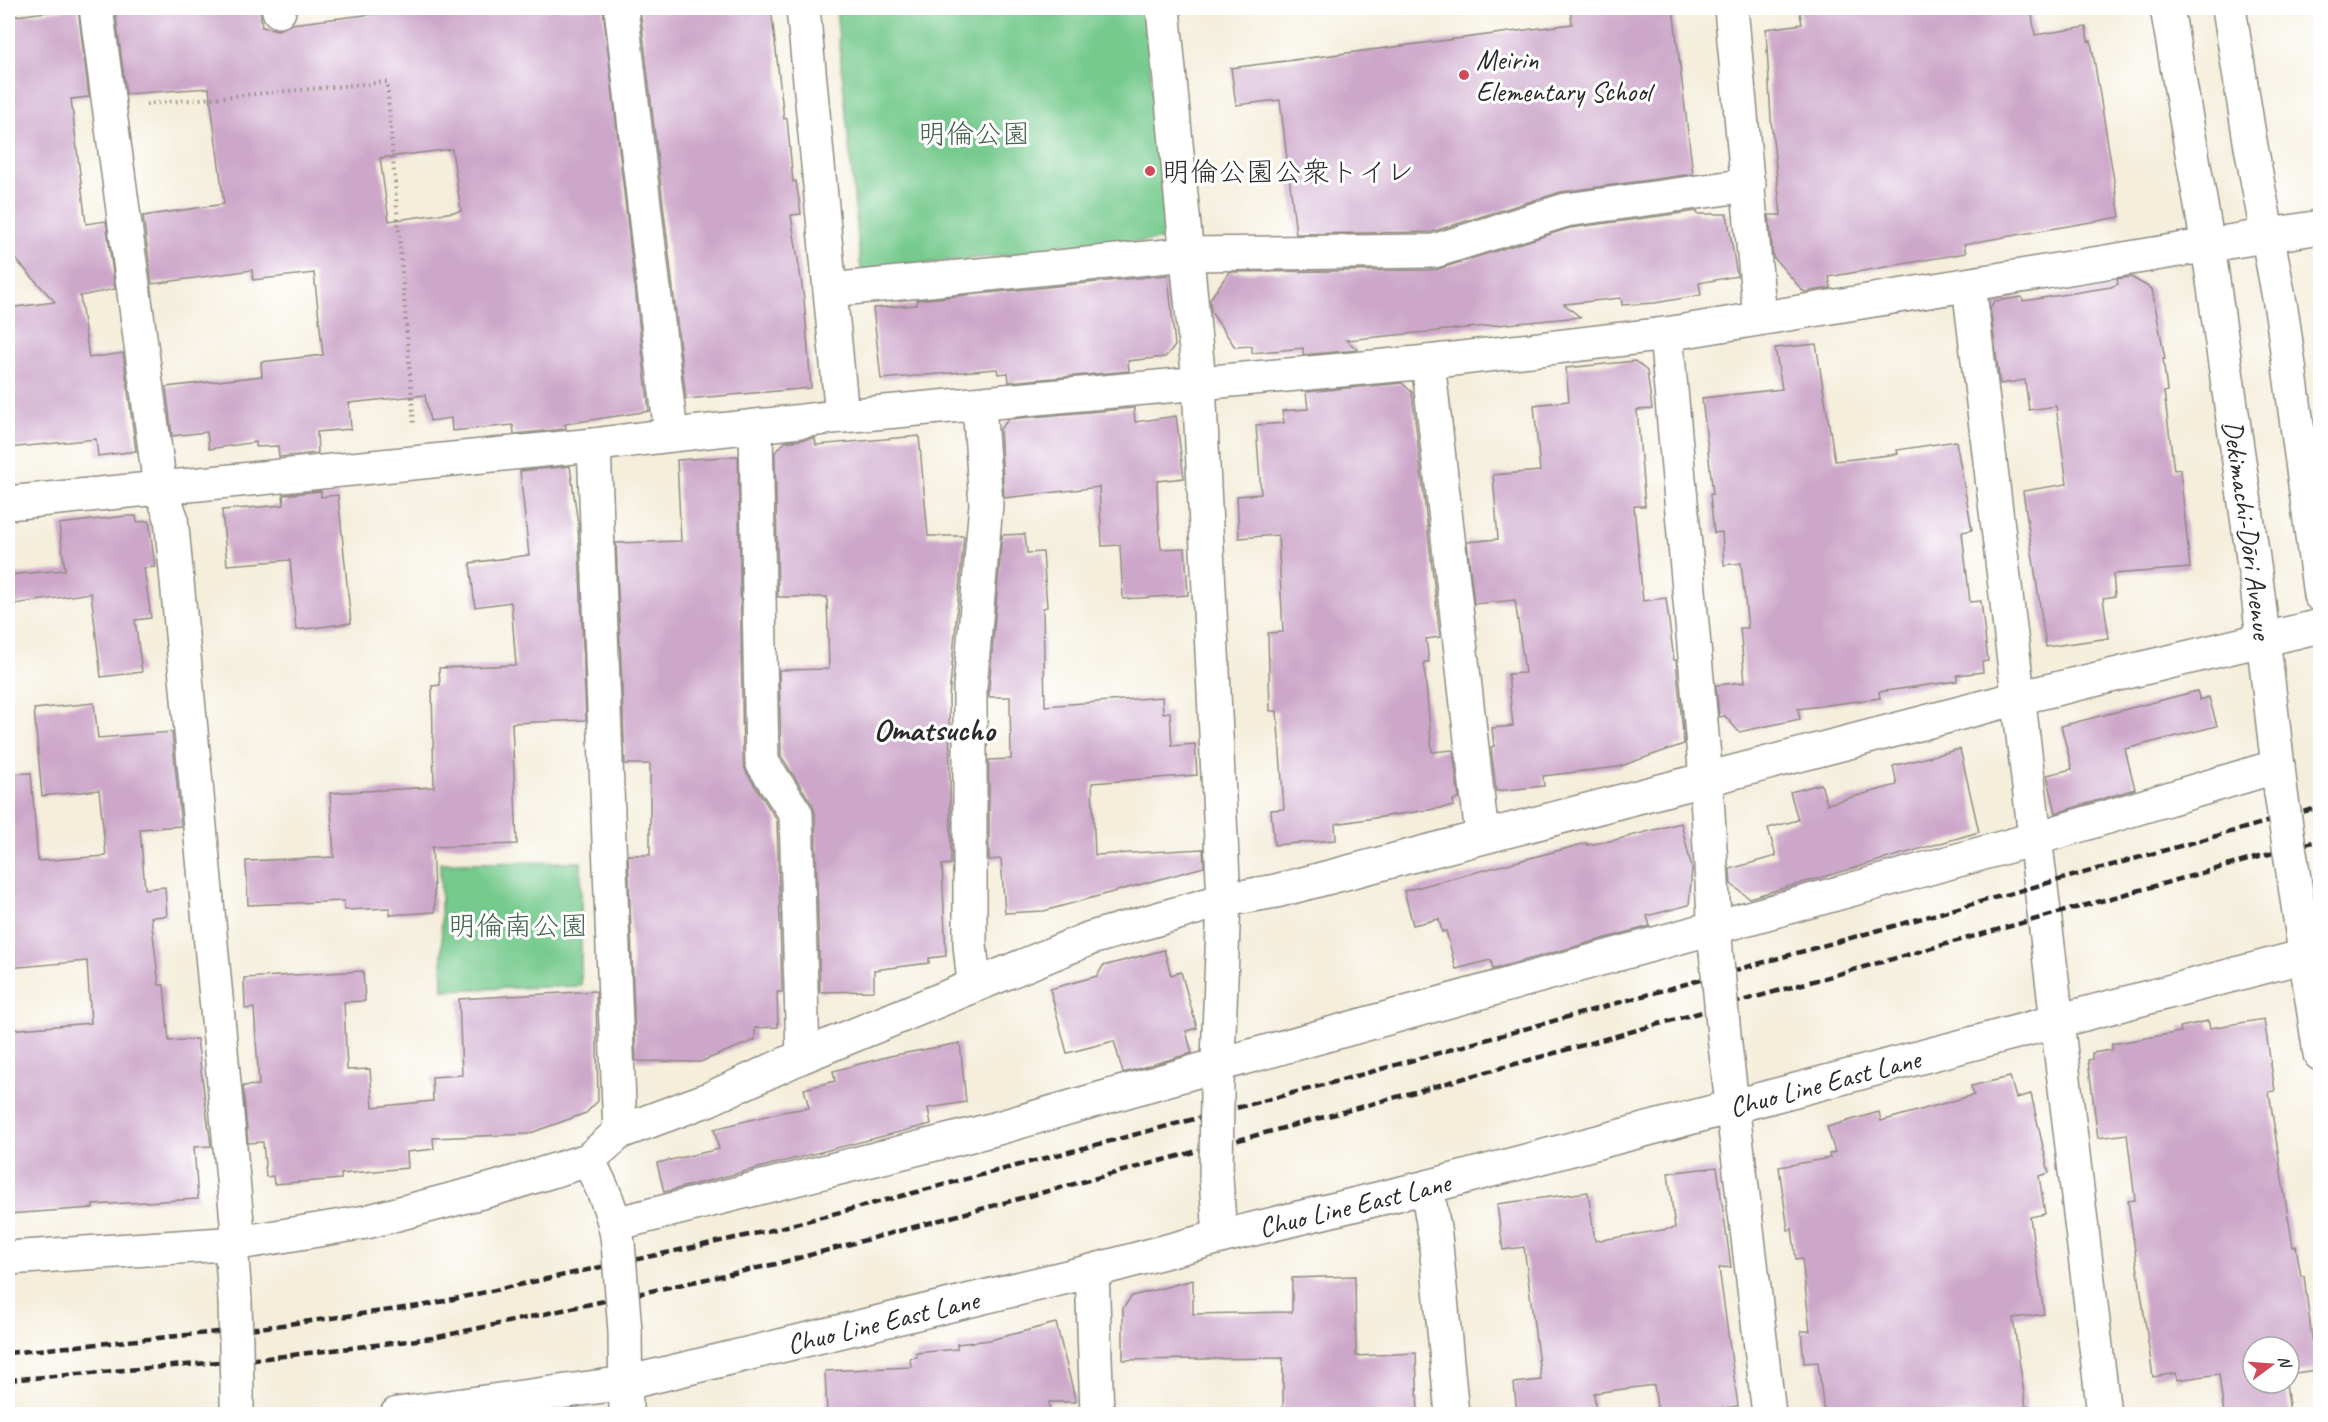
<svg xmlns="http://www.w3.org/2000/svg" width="2328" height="1422" font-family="Caveat,'Klee One',sans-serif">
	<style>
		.green { fill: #76ca8d; stroke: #507a5c; stroke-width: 1.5 }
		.building { fill: #cda7ca; fill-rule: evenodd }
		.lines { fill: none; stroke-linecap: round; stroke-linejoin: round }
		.minor-casing { stroke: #908c83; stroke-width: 36 }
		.major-casing { stroke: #908c83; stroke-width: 36 }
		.path { stroke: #908c83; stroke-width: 4; stroke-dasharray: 1.5 4.5; stroke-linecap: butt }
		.minor { stroke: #fff; stroke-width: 33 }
		.major { stroke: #fff; stroke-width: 33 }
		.rail { stroke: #2b2b2b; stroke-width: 4.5; stroke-dasharray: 9 4.5; stroke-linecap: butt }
		.minor-bridge-casing { stroke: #908c83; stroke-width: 36; stroke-linecap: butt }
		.major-bridge-casing { stroke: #908c83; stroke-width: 36; stroke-linecap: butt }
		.minor-bridge { stroke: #fff; stroke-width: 33 }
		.major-bridge { stroke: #fff; stroke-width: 33 }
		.poi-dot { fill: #d1495b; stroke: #fff; stroke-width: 2 }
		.labels { text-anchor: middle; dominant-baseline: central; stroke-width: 6; stroke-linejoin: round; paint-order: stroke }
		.poi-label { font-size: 28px; fill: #2b2b2b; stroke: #fff; text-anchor: start }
		.park-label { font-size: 28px; fill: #45634d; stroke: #fff }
		.street-label { font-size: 28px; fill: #2b2b2b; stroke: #fff }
		.quarter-label { font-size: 32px; font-weight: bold; fill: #2b2b2b; stroke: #fff }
	</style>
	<rect width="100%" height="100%" fill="#fff"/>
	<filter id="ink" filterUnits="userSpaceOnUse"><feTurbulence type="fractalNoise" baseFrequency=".0167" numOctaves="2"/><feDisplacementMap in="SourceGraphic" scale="12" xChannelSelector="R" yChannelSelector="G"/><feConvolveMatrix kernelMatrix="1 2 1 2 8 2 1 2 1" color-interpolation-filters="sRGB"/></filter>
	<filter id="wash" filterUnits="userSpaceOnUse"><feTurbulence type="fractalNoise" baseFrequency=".008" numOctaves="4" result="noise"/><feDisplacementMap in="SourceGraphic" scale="24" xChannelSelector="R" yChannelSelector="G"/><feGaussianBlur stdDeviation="1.35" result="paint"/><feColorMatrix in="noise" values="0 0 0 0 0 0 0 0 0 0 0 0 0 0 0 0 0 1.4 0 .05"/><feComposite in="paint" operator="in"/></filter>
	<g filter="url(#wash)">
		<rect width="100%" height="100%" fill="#f4eedb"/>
		<g class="green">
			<polygon points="836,8 1144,8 1167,239 861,270"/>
			<polygon points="581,862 581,986 443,990 440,863"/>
		</g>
		<g id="blocks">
			<g class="building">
				<polygon points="78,8 89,97 71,99 86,224 106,221 115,289 80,296 89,358 123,353 136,451 98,456 96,439 8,448 8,308 55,302 8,251 8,17"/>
				<path d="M115,8h145l2,19 16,3 13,-6 131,-16h181l46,403 -84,13 1,5 -52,5 -1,-9 -61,6 -1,-13 -21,3 -5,-26 -76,8 2,26 -34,3 1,21 -39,4 -1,-11 -22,1v-5l-47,7 -2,-17 -35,4 -6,-49 96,-11 -1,-14 62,-7 -9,-82 -61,7 -1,-10 -100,14 -9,-68 81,-12 -15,-116 -83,6zM452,149l9,62 -72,10 -9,-63z"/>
				<polygon points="640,8 771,8 784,119 787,118 793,182 796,181 801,214 791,215 804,299 811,388 686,399"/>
				<polygon points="1570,8 1673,8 1693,174 1561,192 1431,232 1296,234 1280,100 1236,105 1231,68 1572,24"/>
				<polygon points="1799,8 2031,8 2035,35 2086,27 2088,41 2091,41 2120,217 1964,244 1966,253 1834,276 1829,277 1831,288 1804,292 1773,257 1769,215 1781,215 1771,120 1766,29 1802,24"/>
				<polygon points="1697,211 1697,214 1727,214 1737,276 1699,283 1701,295 1655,303 1622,305 1621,298 1564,304 1580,317 1346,340 1358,350 1303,355 1303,348 1252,353 1252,346 1235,347 1211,312 1210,299 1229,272 1435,270 1570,228"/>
				<polygon points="1168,275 1175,346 1165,357 1128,361 1129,371 1009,382 1008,373 998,374 997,369 881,379 873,308 917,305 917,300"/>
				<polygon points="2131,277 2152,289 2165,359 2163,359 2167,391 2164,392 2174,470 2180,469 2190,568 2113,574 2115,596 2103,598 2109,638 2046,647 2023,491 2067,484 2056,406 2029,410 2025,380 2000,384 1990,307 1995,301 2022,297 2023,301 2111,287 2118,284 2117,279"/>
				<polygon points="1816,344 1835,461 1898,454 1897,450 1956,441 1972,530 1962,532 1970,602 1981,601 1988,661 1982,662 1983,672 1957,675 1957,681 1879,692 1880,698 1798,709 1800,719 1739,732 1725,716 1719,717 1716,685 1745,682 1740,628 1748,628 1741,563 1724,565 1722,532 1714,533 1710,494 1713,494 1702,398 1782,389 1775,348"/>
				<polygon points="1635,361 1647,371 1652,409 1637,410 1645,506 1634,506 1643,601 1666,598 1674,660 1676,660 1684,744 1618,767 1543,776 1544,786 1496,791 1491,747 1494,746 1492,728 1513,726 1508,674 1525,673 1515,600 1474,604 1467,542 1498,539 1493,475 1540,471 1534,405 1569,401 1566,368"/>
				<polygon points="1402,383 1412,392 1440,637 1426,639 1429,662 1424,662 1432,752 1453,750 1459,799 1453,800 1454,806 1335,824 1336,840 1274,845 1271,810 1284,809 1277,711 1270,711 1268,633 1283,632 1278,535 1239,538 1237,496 1261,494 1256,425 1284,423 1282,411 1308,409 1306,392"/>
				<polygon points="1134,408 1135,422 1176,416 1184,478 1157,481 1158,515 1161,549 1185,548 1188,595 1123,599 1120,545 1102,546 1099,487 1004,498 1000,429 1009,419"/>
				<polygon points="919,436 928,536 964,536 949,698 951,864 942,865 946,956 929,958 929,963 874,970 874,991 820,992 815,813 812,804 781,756 779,670 829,669 827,597 778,597 775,452 785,442 815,438 816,445"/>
				<polygon points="738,456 743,762 746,772 777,820 782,992 777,992 778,1027 755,1028 755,1040 700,1062 636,1061 628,855 650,855 650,764 625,764 616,543 681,541 677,460"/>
				<polygon points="570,466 578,524 586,720 512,723 517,844 432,847 435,912 390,915 390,908 344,910 344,901 248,905 246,861 334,857 330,793 434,787 432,686 440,685 439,668 516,665 511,602 475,607 470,563 529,555 520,471"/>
				<polygon points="321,491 321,497 338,495 351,623 296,630 290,560 227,565 222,510 284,505 283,495"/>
				<polygon points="126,516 136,516 137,522 149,521 155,567 144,568 151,618 135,620 142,672 101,677 91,593 8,605 8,575 65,570 59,524"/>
				<polygon points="1025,534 1027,553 1043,552 1047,607 1043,608 1045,706 1162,697 1163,713 1170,712 1172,746 1195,744 1197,775 1092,783 1095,855 1203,849 1204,867 1044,911 1005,913 1001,859 989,860 989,760 1011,759 1010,697 989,697 989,688 1002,535"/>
				<polygon points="2197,691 2200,700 2209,697 2217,726 2125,749 2135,789 2056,813 2047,775 2072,769 2061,726"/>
				<polygon points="94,703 98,738 172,732 181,826 140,829 145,889 165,887 167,916 151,917 159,985 164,985 169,1041 197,1039 211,1146 194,1147 198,1199 93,1205 93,1208 8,1214 8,1030 91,1023 87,961 8,968 8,774 31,773 38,861 106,856 99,790 42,796 34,709"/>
				<polygon points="1960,749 1979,832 1749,898 1731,884 1730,869 1776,856 1768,828 1798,820 1790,792 1821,784 1827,804 1897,785 1893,766"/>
				<polygon points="1681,823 1692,869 1689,905 1647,916 1650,926 1493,969 1491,960 1456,969 1446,931 1442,932 1439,919 1413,925 1404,891 1587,843 1587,845 1615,840"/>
				<polygon points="1164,950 1171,975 1181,972 1197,1028 1186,1031 1192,1053 1123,1073 1114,1041 1067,1053 1050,989 1097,976 1103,966"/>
				<polygon points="363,971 365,1001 344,1002 347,1070 370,1069 373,1107 433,1101 432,1077 462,1075 459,999 596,991 598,1101 586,1113 528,1134 433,1138 434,1149 407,1152 408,1168 341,1174 341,1179 274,1184 273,1176 266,1177 263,1142 248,1143 243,1086 259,1085 254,1008 245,1009 244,978"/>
				<polygon points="2264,1019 2275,1091 2269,1092 2284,1192 2293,1247 2296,1246 2301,1276 2304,1276 2316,1370 2289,1374 2289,1347 2253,1347 2253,1383 2286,1383 2290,1414 2224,1414 2219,1374 2177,1380 2176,1373 2153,1377 2128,1201 2135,1200 2127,1134 2098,1138 2088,1060 2092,1059 2092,1053 2112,1050 2112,1044 2181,1032 2180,1027 2208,1021 2210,1028"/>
				<polygon points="960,1043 966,1102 928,1108 931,1124 664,1192 657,1163 719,1149 714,1129 782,1112 809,1108 804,1089 835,1081 833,1071 890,1056"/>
				<polygon points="2010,1077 2016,1098 2031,1094 2049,1173 2039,1176 2045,1214 2030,1217 2044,1314 2013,1318 2027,1414 1824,1414 1818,1362 1804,1363 1801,1331 1810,1331 1802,1258 1796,1259 1792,1229 1788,1230 1779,1167 1830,1158 1829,1154 1835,1152 1827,1127 1879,1112 1881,1121 1974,1095 1971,1086"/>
				<polygon points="1717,1167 1731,1267 1719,1268 1738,1406 1684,1414 1658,1414 1654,1385 1594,1393 1596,1414 1517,1414 1514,1383 1541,1380 1524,1247 1503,1250 1497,1204 1588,1192 1595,1241 1675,1228 1668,1173"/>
				<polygon points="1355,1276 1356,1356 1416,1353 1418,1414 1283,1414 1283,1358 1123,1360 1123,1308 1132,1296 1193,1280 1193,1314 1292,1312 1292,1278"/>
				<polygon points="1056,1323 1076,1402 1049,1402 1050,1414 827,1414 825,1371 911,1367 910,1358 917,1357 916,1353 957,1349 957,1344 990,1340"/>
			</g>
		</g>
	</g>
	<g filter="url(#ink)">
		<use href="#blocks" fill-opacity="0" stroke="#908c83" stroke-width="1.5"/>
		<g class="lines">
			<defs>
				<g id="minor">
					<polyline points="96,8 160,487 171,517 239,1243"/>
					<polyline points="279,8 279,11"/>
					<polyline points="621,8 671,434"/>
					<polyline points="803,8 842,416"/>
					<polyline points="1163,8 1199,382 1224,900 1217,1086"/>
					<polyline points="1731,8 1760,318"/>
					<polyline points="1969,285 2104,1414"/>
					<polyline points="830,290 1187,254 1434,251 1566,210 1749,185"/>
					<polyline points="1666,334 1706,779 1716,951"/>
					<polyline points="1428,362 1482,836"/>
					<polyline points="756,428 762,762 796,814 803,1056"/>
					<polyline points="594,445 620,1132"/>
					<path d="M8,503l586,-58c83,-12 165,-18 248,-29l586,-54 238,-28 654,-107"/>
					<polyline points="974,983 970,945 970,687 986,504 979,404"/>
					<polyline points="1725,1045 1769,1414"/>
					<path d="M588,1160c14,26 26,52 30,83"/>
					<polyline points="1216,1178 1220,1237"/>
					<polyline points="1427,1187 1435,1235 1452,1414"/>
					<polyline points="615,1224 991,1130 1218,1065 2034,839 2278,766"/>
					<polyline points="231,1243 235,1300"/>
					<polyline points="8,1258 239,1243 366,1222 493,1189 588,1160 620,1132 709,1099 803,1056 1091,938 1224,900 1276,891 2018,698 2320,626"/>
					<polyline points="1092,1271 1097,1414"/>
					<polyline points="625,1331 626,1414"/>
					<polyline points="237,1393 237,1414"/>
					<path id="s1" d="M397,1414l229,-31 466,-112 128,-34 207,-50 878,-231"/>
				</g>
				<g id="major">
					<path id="s2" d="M2167,8l41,238 49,340 24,207"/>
					<polyline points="2229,8 2250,141 2282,314 2320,595"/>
					<polyline points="2296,892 2320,1054"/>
				</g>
			</defs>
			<use href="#minor" class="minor-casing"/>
			<use href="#major" class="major-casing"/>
			<g class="path">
				<polyline points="8,11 31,8"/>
				<polyline points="146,104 387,82 414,425"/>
			</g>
			<use href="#minor" class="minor"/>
			<use href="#major" class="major"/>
			<g class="rail">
				<polyline points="8,1353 267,1327 426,1305 772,1230 1331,1083 2320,807"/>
				<polyline points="8,1380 267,1358 433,1338 776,1264 1339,1113 2320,840"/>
			</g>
			<defs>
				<g id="minor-bridge">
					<polyline points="1716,951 1725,1045"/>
					<polyline points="1216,1178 1217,1092"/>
					<polyline points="618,1243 625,1331"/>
					<polyline points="235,1300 237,1393"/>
				</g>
				<polyline id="major-bridge" points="2281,793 2296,892"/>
			</defs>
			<use href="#minor-bridge" class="minor-bridge-casing"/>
			<use href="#major-bridge" class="major-bridge-casing"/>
			<use href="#minor-bridge" class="minor-bridge"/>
			<use href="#major-bridge" class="major-bridge"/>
		</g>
	</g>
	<g class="poi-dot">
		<circle cx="1464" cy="75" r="6"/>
		<circle cx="1150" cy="171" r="6"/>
	</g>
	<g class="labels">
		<g class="poi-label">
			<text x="1476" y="59">Meirin<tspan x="1476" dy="32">Elementary School</tspan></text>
			<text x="1162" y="171">明倫公園公衆トイレ</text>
		</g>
		<g class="park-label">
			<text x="974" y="133">明倫公園</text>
			<text x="518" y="925">明倫南公園</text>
		</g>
		<g class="street-label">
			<text stroke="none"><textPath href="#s2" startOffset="528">Dekimachi-Dōri Avenue</textPath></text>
			<text stroke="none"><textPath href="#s1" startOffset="1467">Chuo Line East Lane</textPath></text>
			<text stroke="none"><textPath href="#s1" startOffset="981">Chuo Line East Lane</textPath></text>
			<text stroke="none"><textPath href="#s1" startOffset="495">Chuo Line East Lane</textPath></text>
		</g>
		<g class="quarter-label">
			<text x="934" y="729">Omatsucho</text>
		</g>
	</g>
	<rect width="2328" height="1422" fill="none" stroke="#fff" stroke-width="30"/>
	<g transform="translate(2271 1365) rotate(74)"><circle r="28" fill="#ffffff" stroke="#aaaaaa" stroke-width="1.5"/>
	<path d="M0-4.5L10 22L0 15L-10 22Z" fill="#d1495b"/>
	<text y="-9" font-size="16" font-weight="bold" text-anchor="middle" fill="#2b2b2b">N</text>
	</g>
</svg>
